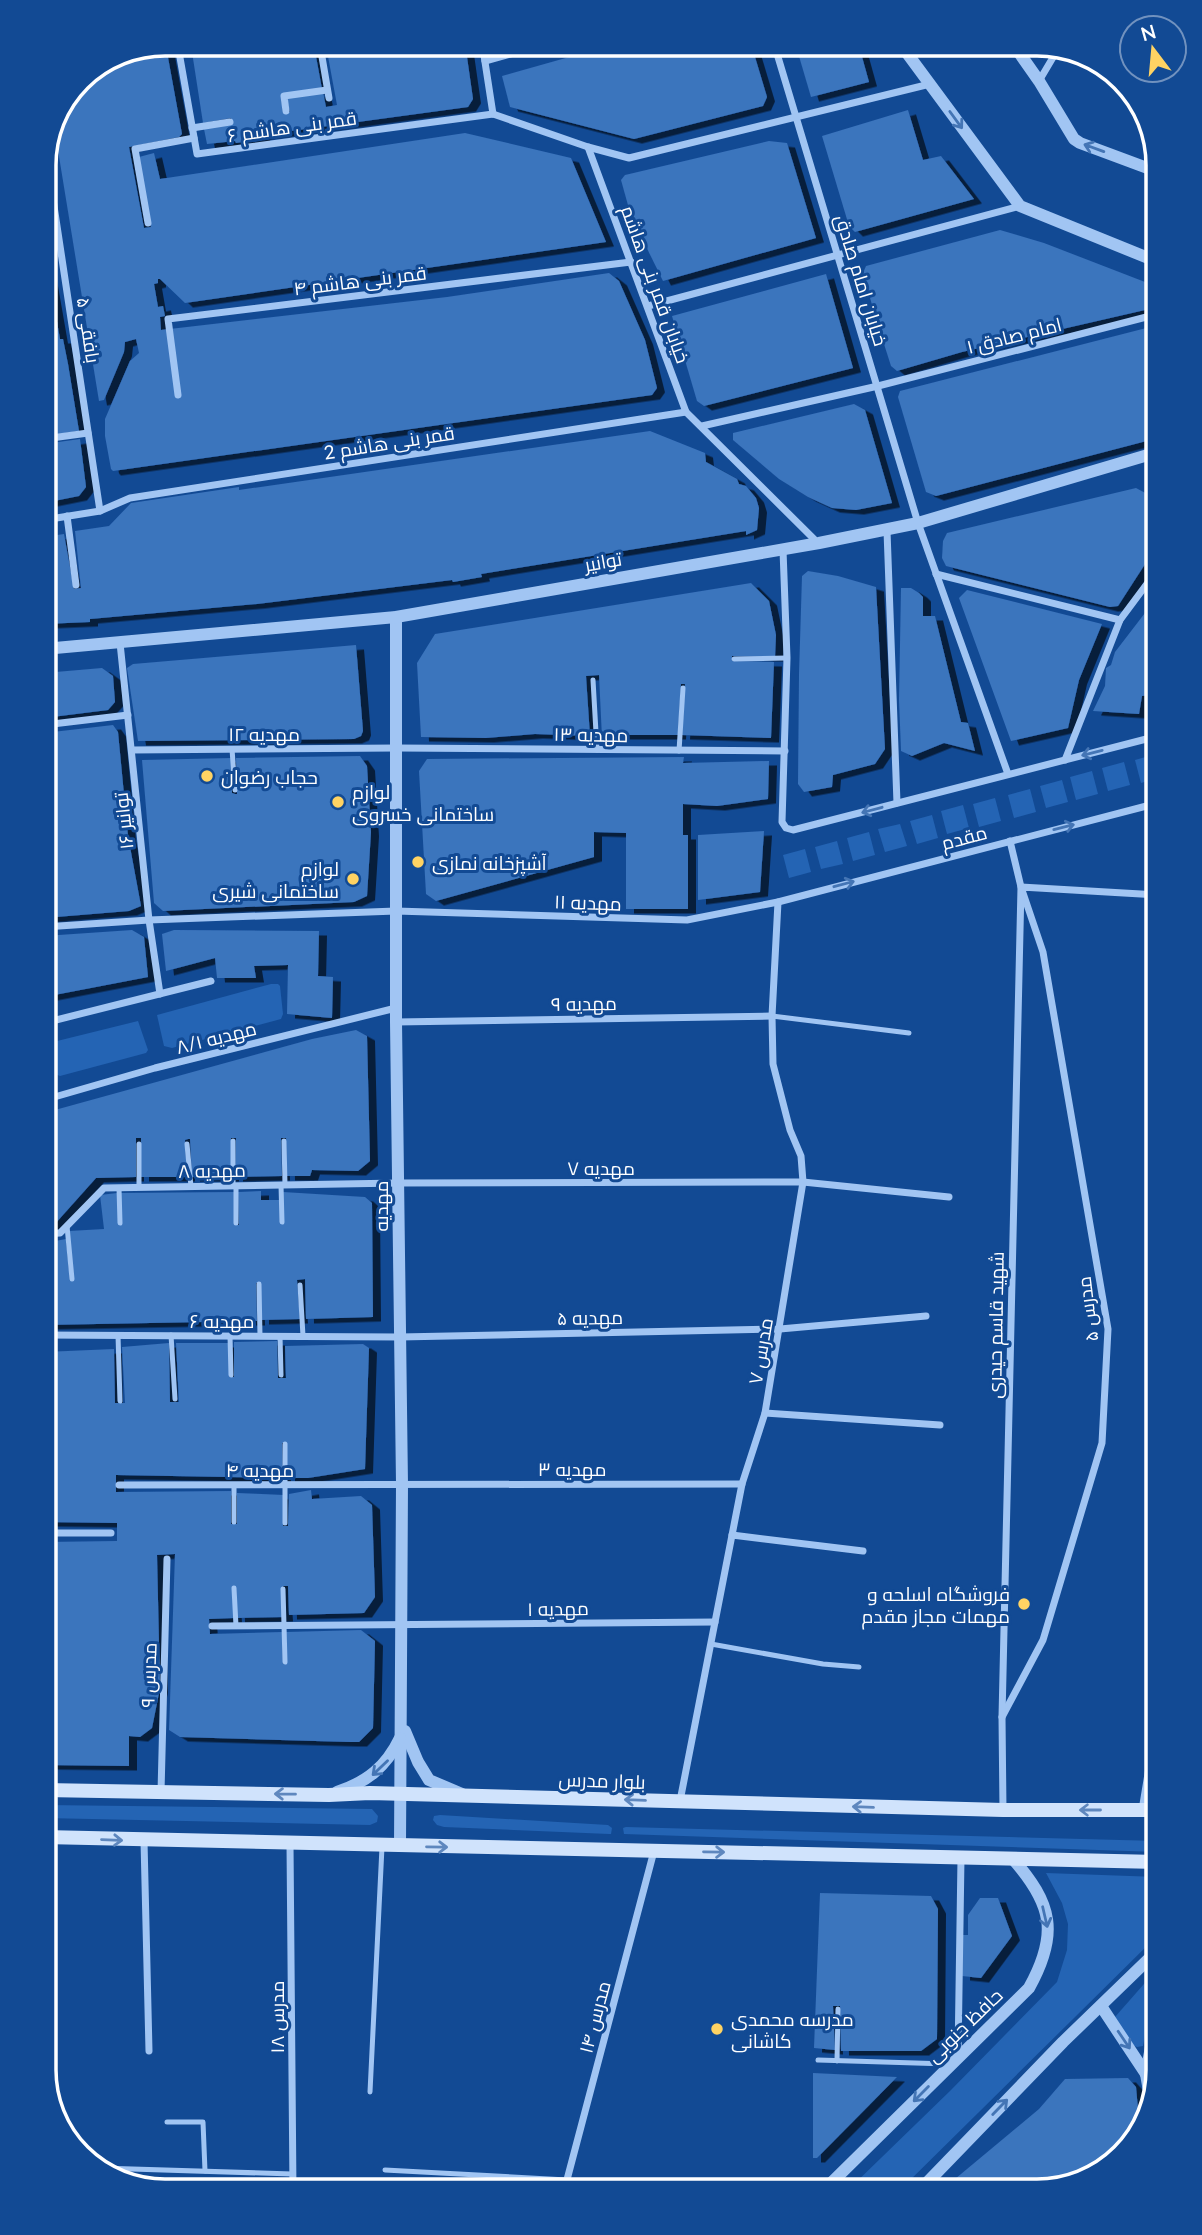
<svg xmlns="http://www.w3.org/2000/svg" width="1202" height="2235" font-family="Lato,Cairo,sans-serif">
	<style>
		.green { fill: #2464b4 }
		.building { fill: #3b74bd; filter: url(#shadow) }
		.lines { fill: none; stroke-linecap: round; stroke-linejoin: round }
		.service { stroke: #a1c5f3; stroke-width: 5 }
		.minor { stroke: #a1c5f3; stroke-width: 7 }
		.tertiary { stroke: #a1c5f3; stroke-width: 12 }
		.secondary { stroke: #d0e3fc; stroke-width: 14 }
		.oneway { stroke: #4475b5 }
		.oneway2 { stroke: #5e87be }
		.poi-dot { fill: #ffd363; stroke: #124a94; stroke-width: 2.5 }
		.labels { text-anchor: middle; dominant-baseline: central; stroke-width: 6; stroke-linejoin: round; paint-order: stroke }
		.street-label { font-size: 19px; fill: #fff; stroke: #124a94 }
		.poi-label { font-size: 19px; fill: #fff; stroke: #124a94; text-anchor: start }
		.rim { fill: none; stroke: #fff; stroke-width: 3.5 }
	</style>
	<defs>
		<filter id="shadow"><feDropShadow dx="8" dy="4.5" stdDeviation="0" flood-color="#0009"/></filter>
	</defs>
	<rect width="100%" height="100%" fill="#124a94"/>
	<g class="green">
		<polygon points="1156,754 1158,778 1141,783 1135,760"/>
		<polygon points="1124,762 1130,785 1108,791 1102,768"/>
		<polygon points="1092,771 1098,794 1076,800 1070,777"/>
		<polygon points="1062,780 1068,802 1046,808 1040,786"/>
		<polygon points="1030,789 1036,812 1014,818 1008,795"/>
		<polygon points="995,798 1001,821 979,827 973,804"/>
		<polygon points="963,805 969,828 947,834 941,811"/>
		<polygon points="932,815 938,838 917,844 910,821"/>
		<polygon points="900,824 907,846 885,852 878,829"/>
		<polygon points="869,832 875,855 853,861 847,838"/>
		<polygon points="837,841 843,864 821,869 815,847"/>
		<polygon points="805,849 811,872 789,878 783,855"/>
		<polygon points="271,984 278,984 280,986 283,1014 281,1019 172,1048 164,1046 157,1015"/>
		<polygon points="138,1021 148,1050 146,1053 60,1076 55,1074 47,1048 49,1043"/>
		<polygon points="44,1805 372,1809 378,1816 377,1822 370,1825 44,1818"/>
		<polygon points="440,1815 608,1825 612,1828 611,1834 609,1834 444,1827 437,1825 433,1820 434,1816"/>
		<polygon points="626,1827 1158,1841 1158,1852 624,1834 623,1828"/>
		<polygon points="1046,1873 1158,1877 1158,1935 899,2191 847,2191 951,2090 1057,1982 1067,1950 1068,1924 1062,1903"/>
		<polygon points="1158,1968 1143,2046 1137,2047 1132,2045 1115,2017"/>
	</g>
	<g class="building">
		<polygon points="796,46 859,46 869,82 811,97"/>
		<polygon points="752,47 767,97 763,106 634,139 510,107 502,76 601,48"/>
		<polygon points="466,50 473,99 468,107 262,135 263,139 236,143 235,141 207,144 204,129 232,124 231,118 203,123 192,52 315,51 322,89 281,95 283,113 290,112 286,97 323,92 326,107 337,105 327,51"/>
		<polygon points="167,52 182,134 179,137 129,147 144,228 151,227 139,157 154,153 160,179 465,133 571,158 606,242 185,303 160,279 158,279 158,283 154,284 158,307 163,306 165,316 160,317 161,330 447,297 609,273 619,281 645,340 657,388 652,395 113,471 111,469 105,436 105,419 130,361 139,353 136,339 125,342 124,352 104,400 99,401 55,132 80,79 119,53"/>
		<polygon points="908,110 923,160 941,156 974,199 855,232 849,226 822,136"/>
		<polygon points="769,141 787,143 816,238 663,281 631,216 621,180 625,175"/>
		<polygon points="1000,230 1044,243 1158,287 1158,307 962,352 897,371 891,366 876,319 863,273 866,266"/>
		<polygon points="44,247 60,339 63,339 68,364 79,431 44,436"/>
		<polygon points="826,274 853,368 704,406 697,401 672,316"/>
		<polygon points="1158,325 1158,438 936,496 926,492 898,397 900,391"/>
		<polygon points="854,404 865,410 892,503 856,510 832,508 808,497 779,479 733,440 733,433"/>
		<polygon points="650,431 705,453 706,462 737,479 739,484 746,486 756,498 759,508 757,530 746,535 746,531 481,574 482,577 453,582 452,580 257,604 90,619 90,622 44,624 44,537 64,534 74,589 81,588 75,531 109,526 131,503 239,487 239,490"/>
		<polygon points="80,439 86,487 79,496 44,503 44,444"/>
		<polygon points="1136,488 1151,496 1158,515 1158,544 1118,606 1110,607 946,566 942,558 943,541 947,533"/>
		<polygon points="808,571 838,576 876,587 885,749 875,764 833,775 832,787 804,792 798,784 799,674 802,576"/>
		<polygon points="751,583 769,601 776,635 775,657 732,656 732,661 774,662 771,738 682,735 685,684 681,684 678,735 620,735 602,738 599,675 586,676 590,736 535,734 486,738 421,737 417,663 435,634"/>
		<polygon points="901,588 911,588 919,593 923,597 923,616 935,616 961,722 968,723 975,751 944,743 912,756 901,751 899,700"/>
		<polygon points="967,590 1102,624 1079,680 1068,728 1011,741 959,598"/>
		<polygon points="1158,596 1158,694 1142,696 1139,714 1093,711 1105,686 1106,668 1111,665 1115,652"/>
		<polygon points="356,645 363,731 361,736 354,739 138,741 127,668 133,664"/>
		<polygon points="102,668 113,676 115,702 108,710 44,718 44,673"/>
		<polygon points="113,725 118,732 128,836 141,906 129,911 44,918 44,733"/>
		<polygon points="360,756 367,766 371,832 367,896 354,902 163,911 154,903 142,760 232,758 232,793 235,794 237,794 236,758"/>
		<polygon points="684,757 683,763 769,761 768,799 717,806 683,804 683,835 688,835 688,909 626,909 626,833 594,832 594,857 436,901 426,894 419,771 427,759"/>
		<polygon points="764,831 760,892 698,900 698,835"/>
		<polygon points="132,930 144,937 148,977 44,997 44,936"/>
		<polygon points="174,930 319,931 318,976 333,977 332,1018 287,1014 288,965 254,966 256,978 217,978 215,958 166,971 162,934"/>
		<polygon points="356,1030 367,1036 370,1161 358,1171 312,1170 310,1176 287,1176 286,1138 281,1138 282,1176 235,1177 236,1138 231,1138 231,1177 192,1177 190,1139 188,1139 185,1140 187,1177 141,1177 141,1138 136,1138 136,1177 96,1178 54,1225 44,1225 44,1113 312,1039"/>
		<polygon points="261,1191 261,1200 279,1200 283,1192 365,1197 372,1203 373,1317 306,1319 305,1279 297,1280 300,1319 261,1320 261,1283 256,1283 257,1321 44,1325 44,1243 66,1239 70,1281 74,1280 69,1231 104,1229 100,1195 117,1193 234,1192 234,1225 239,1225 238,1192"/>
		<polygon points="277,1341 278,1378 286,1378 285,1346 363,1344 369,1348 365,1469 308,1478 287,1478 287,1443 282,1443 283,1478 116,1475 116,1492 231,1491 231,1524 237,1524 237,1493 284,1495 283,1526 288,1526 289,1494 311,1490 312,1499 361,1496 372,1505 375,1597 364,1613 289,1615 288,1586 283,1586 285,1617 237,1618 236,1587 232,1587 234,1618 209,1619 210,1634 282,1632 283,1664 287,1664 286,1632 361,1630 375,1641 373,1728 359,1742 350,1742 180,1737 169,1730 175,1554 157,1555 160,1688 152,1728 140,1737 129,1736 129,1766 44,1765 44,1542 117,1541 117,1523 44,1522 44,1352 114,1349 115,1403 125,1403 122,1347 169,1343 170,1402 179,1402 176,1343 229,1343 229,1377 234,1377 234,1342"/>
		<polygon points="820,1893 931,1896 938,1909 937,2039 921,2051 841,2051 840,2006 833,2006 835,2050 814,2048"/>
		<polygon points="980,1898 998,1898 1012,1936 981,1978 962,1976 963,1935 968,1935 968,1915"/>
		<polygon points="813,2073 897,2077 817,2158 813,2158"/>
		<polygon points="1128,2078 1136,2087 1140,2131 1138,2137 1084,2182 1037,2191 944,2191 955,2179 1039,2109 1065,2079"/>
	</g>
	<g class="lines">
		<g class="service">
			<polyline points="734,659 787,658"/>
			<polyline points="593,680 597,750"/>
			<polyline points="232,749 235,790"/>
			<polyline points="679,751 683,688"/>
			<polyline points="772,1016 909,1033"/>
			<polyline points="233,1141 233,1186"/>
			<polyline points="284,1141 285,1185"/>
			<polyline points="139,1144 139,1187"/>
			<polyline points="187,1144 191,1187"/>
			<polyline points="281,1185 282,1222"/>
			<polyline points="236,1186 236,1223"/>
			<polyline points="119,1188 120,1223"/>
			<polyline points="67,1226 72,1279"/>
			<polyline points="259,1284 260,1336"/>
			<polyline points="300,1285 303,1336"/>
			<polyline points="118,1335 120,1401"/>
			<polyline points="171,1335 175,1399"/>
			<polyline points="230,1336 231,1375"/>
			<polyline points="280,1336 281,1375"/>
			<polyline points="285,1444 285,1523"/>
			<polyline points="234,1485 234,1522"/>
			<polyline points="234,1588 236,1626"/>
			<polyline points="283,1589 285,1662"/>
			<polyline points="711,1644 823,1664 859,1667"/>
			<polyline points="818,2060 948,2064"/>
			<polyline points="837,2061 838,2009"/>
			<polyline points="370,2092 382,1847"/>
			<polyline points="167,2122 203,2122 205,2171"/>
			<polyline points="100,2168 292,2174"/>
			<polyline points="385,2170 567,2180"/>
		</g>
		<g class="minor">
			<polyline points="775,47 918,523 1008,774"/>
			<polyline points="483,49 493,114"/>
			<polyline points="321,51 329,98"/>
			<polyline points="179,52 197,154 493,114 588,147 629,158 930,84"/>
			<polyline points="485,61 529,49"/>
			<polyline points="1039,81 1058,49"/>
			<polyline points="286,111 284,96 327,90"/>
			<polyline points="192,128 230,122"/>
			<polyline points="588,147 686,412 818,543"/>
			<polyline points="46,153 100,511"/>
			<polyline points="148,223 135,149 194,138"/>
			<polyline points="648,306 1020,206"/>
			<polyline points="178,395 168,319 631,262"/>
			<polyline points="702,426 878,386 1158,314"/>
			<polyline points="44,439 88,433"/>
			<polyline points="67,516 76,585"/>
			<polyline points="44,520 100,511 130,498 686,412"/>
			<polyline points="887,531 897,803"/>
			<polyline points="783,550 787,658 782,822 786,828 793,830 1158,736"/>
			<polyline points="936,574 1120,620"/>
			<polyline points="120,643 149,920 160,994"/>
			<polyline points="44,725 128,715"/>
			<polyline points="132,750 397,748 785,751"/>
			<polyline points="1065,760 1120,620 1158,569"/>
			<polyline points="44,927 149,920 396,911 687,920 778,902 1158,803"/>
			<polyline points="396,1022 772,1016"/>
			<polyline points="44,1023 211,981"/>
			<polyline points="44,1100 155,1068 396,1008"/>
			<polyline points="44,1234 60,1233 104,1188 399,1183 803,1182 949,1197"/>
			<polyline points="44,1335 400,1337 780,1329 926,1316"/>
			<polyline points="765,1413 940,1425"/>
			<polyline points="119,1485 742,1484"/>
			<polyline points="44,1533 111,1533"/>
			<polyline points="732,1535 863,1551"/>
			<polyline points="212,1626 715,1622"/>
			<polyline points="1002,1717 1043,1640 1102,1443 1108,1329 1043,952 1021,887 1158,895"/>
			<polyline points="161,1792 167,1559"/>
			<polyline points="680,1801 742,1484 765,1413 803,1182 801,1156 790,1130 773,1064 772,1016 778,902"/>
			<polyline points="1003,1810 1002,1717 1021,887 1010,841"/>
			<polyline points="1142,1810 1158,1714"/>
			<polyline points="144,1841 149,2051"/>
			<polyline points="290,1844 293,2191"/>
			<polyline points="958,2056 961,1858"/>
			<polyline points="564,2191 654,1851"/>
		</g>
		<g class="tertiary">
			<polyline points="1013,44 1039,81 1074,139 1080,143 1158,172"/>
			<polyline points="901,45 1020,206 1158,262"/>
			<polyline points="396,617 396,1022 402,1484 400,1846"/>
			<polyline points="44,649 396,617 819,543 918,523 1158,452"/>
			<polyline points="405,1731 418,1762 429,1780 462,1794"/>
			<path d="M337,1792c30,-10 49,-25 63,-54"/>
			<polyline points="1101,2006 1146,2074"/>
			<polyline points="1150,2097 1146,2074 1158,2009"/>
			<path d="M823,2191l206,-203c30,-54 24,-84 -17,-130"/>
			<polyline points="919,2191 1063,2042 1158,1950"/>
		</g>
		<g class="secondary">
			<polyline points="44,1790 329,1795 370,1793 1003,1810 1158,1810"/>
			<polyline points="44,1837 1158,1862"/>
		</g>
	</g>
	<defs><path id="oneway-shaft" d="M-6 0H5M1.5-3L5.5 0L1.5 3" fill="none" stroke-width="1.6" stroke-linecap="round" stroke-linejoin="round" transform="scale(1.75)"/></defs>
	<g class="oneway">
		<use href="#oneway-shaft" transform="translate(956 120) rotate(54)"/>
		<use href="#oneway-shaft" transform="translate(1094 148) rotate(-160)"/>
		<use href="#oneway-shaft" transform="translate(1092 753) rotate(166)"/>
		<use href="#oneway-shaft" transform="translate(872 810) rotate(165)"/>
		<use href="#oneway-shaft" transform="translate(1064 827) rotate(-14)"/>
		<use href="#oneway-shaft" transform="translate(844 884) rotate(-15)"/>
		<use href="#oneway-shaft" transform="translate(380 1768) rotate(136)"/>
		<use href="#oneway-shaft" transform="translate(1045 1917) rotate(77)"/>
		<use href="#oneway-shaft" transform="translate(1124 2040) rotate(56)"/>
		<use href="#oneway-shaft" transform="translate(921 2094) rotate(135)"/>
		<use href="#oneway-shaft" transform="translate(1000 2107) rotate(-46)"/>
	</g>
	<g class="oneway2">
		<use href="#oneway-shaft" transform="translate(285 1794) rotate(-179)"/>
		<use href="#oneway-shaft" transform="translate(635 1800) rotate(-178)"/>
		<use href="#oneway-shaft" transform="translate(863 1807) rotate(-178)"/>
		<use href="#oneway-shaft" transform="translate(1090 1810) rotate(180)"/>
		<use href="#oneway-shaft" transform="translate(112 1840) rotate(2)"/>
		<use href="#oneway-shaft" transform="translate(437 1847) rotate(1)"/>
		<use href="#oneway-shaft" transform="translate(714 1852) rotate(1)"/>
	</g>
	<g class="poi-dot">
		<circle cx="207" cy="776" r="7"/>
		<circle cx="338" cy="802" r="7"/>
		<circle cx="418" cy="862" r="7"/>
		<circle cx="353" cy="879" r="7"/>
		<circle cx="1024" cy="1604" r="7"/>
		<circle cx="717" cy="2029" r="7"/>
	</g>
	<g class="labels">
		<g class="street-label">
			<text transform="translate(292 126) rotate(-8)">قمر بنی هاشم ۶</text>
			<text transform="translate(360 280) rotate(-7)">قمر بنی هاشم ۴</text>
			<text transform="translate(862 280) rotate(73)">خیابان امام صادق</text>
			<text transform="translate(656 284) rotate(70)">خیابان قمر بنی هاشم</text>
			<text transform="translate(89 330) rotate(81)">بافقی ۵</text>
			<text transform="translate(1014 335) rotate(-14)">امام صادق ۱</text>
			<text transform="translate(389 442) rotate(-9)">قمر بنی هاشم 2</text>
			<text transform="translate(603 561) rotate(-10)">توانیر</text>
			<text x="264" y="733">مهدیه ۱۲</text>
			<text transform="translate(591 734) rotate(1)">مهدیه ۱۳</text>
			<text transform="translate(123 821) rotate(-96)">توانیر ۱۶</text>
			<text transform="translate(964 837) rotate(-15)">مقدم</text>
			<text transform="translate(588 902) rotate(2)">مهدیه ۱۱</text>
			<text transform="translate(584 1003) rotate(-1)">مهدیه ۹</text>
			<text transform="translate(216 1037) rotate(-14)">مهدیه ۸/۱</text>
			<text x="601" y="1167">مهدیه ۷</text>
			<text transform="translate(212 1170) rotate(-1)">مهدیه ۸</text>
			<text transform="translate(380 1206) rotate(-90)">مهدیه</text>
			<text transform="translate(1087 1309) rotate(-97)">مدرس ۵</text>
			<text transform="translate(590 1317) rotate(-1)">مهدیه ۵</text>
			<text x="222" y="1320">مهدیه ۶</text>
			<text transform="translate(995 1325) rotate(-89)">شهید قاسم حیدری</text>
			<text transform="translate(760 1351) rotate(-80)">مدرس ۷</text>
			<text x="572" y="1468">مهدیه ۳</text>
			<text x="260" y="1469">مهدیه ۴</text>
			<text transform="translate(558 1608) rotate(-1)">مهدیه ۱</text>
			<text transform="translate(148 1675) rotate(-88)">مدرس ۹</text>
			<text transform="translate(602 1780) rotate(2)">بلوار مدرس</text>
			<text transform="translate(276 2017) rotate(-90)">مدرس ۱۸</text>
			<text transform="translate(594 2017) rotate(-75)">مدرس ۱۴</text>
			<text transform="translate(964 2025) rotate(-44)">حافظ جنوبی</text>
		</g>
		<g class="poi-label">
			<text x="221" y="776">حجاب رضوان</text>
			<text x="352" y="791">لوازم<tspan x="352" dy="22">ساختمانی خسروی</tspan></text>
			<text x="432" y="862">آشپزخانه نمازی</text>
			<text x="339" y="868" text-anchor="end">لوازم<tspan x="339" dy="22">ساختمانی شیری</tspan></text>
			<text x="1010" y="1593" text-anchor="end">فروشگاه اسلحه و<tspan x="1010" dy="22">مهمات مجاز مقدم</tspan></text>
			<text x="731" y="2018">مدرسه محمدی<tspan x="731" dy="22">کاشانی</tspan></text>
		</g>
	</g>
	<path d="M0 0H1202V2235H0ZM165 56H1037A109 109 0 0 1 1146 165V2070A109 109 0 0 1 1037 2179H165A109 109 0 0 1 56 2070V165A109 109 0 0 1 165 56Z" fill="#124a94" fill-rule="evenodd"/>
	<path class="rim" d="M165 56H1037A109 109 0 0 1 1146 165V2070A109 109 0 0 1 1037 2179H165A109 109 0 0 1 56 2070V165A109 109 0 0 1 165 56Z"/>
	<g transform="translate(1153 49) rotate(344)"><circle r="33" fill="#124a94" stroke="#7192bf" stroke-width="2"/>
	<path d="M0-5L12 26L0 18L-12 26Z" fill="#ffd363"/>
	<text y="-10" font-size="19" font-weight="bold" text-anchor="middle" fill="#ffffff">N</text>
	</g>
</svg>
